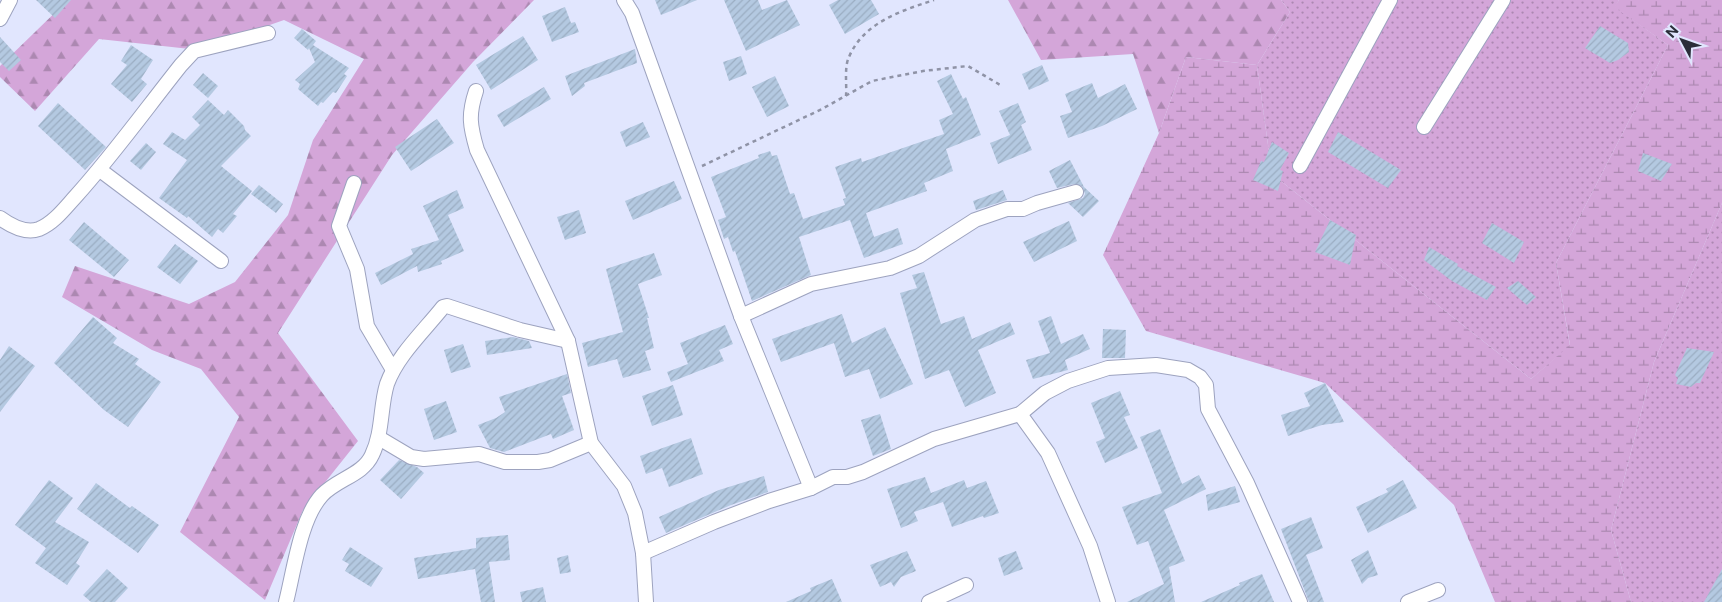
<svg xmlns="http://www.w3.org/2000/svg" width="1722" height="602" font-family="'Public Sans',sans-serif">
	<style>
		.grass { fill: url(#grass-dots) }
		.forest { fill: url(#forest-firs) }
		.wetland { fill: url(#wetland-marsh) }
		.building { fill: url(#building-hatch) }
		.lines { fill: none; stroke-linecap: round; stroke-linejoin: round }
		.minor-casing { stroke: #9da3bf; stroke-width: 16 }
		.path { stroke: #8f93a6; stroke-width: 2.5; stroke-dasharray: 4 4; stroke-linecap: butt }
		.minor { stroke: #fff; stroke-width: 14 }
	</style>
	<defs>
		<pattern id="grass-dots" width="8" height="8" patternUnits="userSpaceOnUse" patternTransform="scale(1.25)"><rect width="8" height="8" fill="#d4a6d9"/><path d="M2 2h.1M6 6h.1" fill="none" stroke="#ac88b1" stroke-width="1.8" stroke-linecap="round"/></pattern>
		<pattern id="forest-firs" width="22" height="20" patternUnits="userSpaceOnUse" patternTransform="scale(1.25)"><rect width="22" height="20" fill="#d4a6d9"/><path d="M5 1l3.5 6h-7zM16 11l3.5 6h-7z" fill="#ac88b1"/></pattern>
		<pattern id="wetland-marsh" width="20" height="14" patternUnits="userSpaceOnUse" patternTransform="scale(1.25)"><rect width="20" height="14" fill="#d4a6d9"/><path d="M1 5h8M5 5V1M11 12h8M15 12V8" fill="none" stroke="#ac88b1"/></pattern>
		<pattern id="building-hatch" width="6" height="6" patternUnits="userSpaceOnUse" patternTransform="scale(1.25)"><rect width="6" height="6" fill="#b4c9e1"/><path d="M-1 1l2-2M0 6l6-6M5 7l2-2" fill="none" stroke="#9badc2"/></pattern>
	</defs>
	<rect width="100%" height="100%" fill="#e1e6fe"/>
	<g class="grass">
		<polygon points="1281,0 1619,0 1615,7 1668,45 1556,263 1570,346 1531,379 1272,174 1257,65 1290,12"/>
		<polygon points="1722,203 1722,602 1631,602 1611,530 1654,362"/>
	</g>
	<g class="forest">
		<polygon points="68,0 534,0 473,62 392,155 278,333 358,441 303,510 265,600 180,532 239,417 201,369 152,350 62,297 75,266 189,304 235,282 288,215 313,140 364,59 284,20 199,50 99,39 35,111 0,77 0,66"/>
		<polygon points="1008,0 1281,0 1290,12 1257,65 1186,57 1159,133 1133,54 1041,60"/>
	</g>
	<polygon class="wetland" points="1619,0 1722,0 1722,203 1654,362 1611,530 1631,602 1495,602 1454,505 1325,383 1146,331 1103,255 1159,133 1186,57 1257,65 1272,174 1531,379 1570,345 1556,263 1668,45 1614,7"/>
	<g class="building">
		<polygon points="36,0 71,0 55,18"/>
		<polygon points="655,0 697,0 661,15"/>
		<polygon points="724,0 758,0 762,10 787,0 800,25 746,51"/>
		<polygon points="838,0 871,0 879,14 845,34 829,5"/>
		<polygon points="565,7 571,23 575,22 579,32 552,42 542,16"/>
		<polygon points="1600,26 1628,43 1629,52 1618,60 1610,63 1585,48"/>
		<polygon points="302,29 316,41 313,45 349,68 344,74 347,76 336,93 333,92 323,103 321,102 318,106 298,89 300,84 295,80 315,62 309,48 308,50 294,38"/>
		<polygon points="523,36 538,60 491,90 476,65"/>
		<polygon points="0,37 21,60 9,71 0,62"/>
		<polygon points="131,45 153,60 141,79 147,84 132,102 111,84 127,65 121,61"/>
		<polygon points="635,49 637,63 584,83 585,86 572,96 565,76"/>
		<polygon points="741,56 747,74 729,81 723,62"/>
		<polygon points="1042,65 1049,81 1029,90 1022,74"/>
		<polygon points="203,73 218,86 208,98 193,85"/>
		<polygon points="951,74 963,99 966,97 981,135 946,149 953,171 924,183 927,191 866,213 874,237 898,228 903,244 864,258 850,220 799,237 811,275 752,301 735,251 733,252 728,237 724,239 718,220 726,217 711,177 759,158 758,155 770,151 772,156 777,155 790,194 794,193 803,219 845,205 843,199 846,198 835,167 861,158 862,162 944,134 939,120 953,114 937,81"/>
		<polygon points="775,76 789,106 767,117 752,87"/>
		<polygon points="1092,83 1098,98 1125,84 1137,109 1102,126 1068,138 1060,116 1072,112 1065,94"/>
		<polygon points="544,87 551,99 504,127 497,115"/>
		<polygon points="208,100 224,115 228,110 244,126 245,130 251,136 221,166 252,191 233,214 237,216 223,233 218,229 212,237 188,216 187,218 159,198 187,160 163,144 172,132 185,140 200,125 192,117"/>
		<polygon points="58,103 106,147 85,170 38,126"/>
		<polygon points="1018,103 1026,122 1021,125 1032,150 998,164 990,143 1010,135 999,111"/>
		<polygon points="437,119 454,143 411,171 395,147"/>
		<polygon points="643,122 650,137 626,147 620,132"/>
		<polygon points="1338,132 1401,170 1388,188 1328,152"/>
		<polygon points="1272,142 1289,153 1280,170 1283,171 1278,191 1253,180 1261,161 1264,162"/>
		<polygon points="146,143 156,152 141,170 130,161"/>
		<polygon points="1643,153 1672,164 1661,181 1638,171"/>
		<polygon points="1070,160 1084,187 1099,201 1083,217 1068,203 1083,198 1085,194 1082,186 1074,184 1057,188 1049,171"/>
		<polygon points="674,181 682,199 633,220 625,201"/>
		<polygon points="259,185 283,204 276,213 251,194"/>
		<polygon points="457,190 464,208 448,215 464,251 441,261 442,264 418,272 417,266 381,285 375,273 413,254 411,249 439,240 423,206"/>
		<polygon points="1003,190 1007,200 976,210 973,201"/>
		<polygon points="579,210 586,233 565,240 557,217"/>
		<polygon points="1330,220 1356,235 1350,265 1315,252"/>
		<polygon points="1069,221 1077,241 1034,262 1023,242"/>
		<polygon points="84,222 129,260 114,277 69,240"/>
		<polygon points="1492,223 1524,242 1514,263 1482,243"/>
		<polygon points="175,244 198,261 180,284 157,267"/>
		<polygon points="1429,247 1458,264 1457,266 1496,287 1487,300 1452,281 1424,260"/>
		<polygon points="654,253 662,275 638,284 649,318 647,318 654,348 645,351 651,370 623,378 617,359 588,367 582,343 623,332 606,269"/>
		<polygon points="924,272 941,324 964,316 972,339 1010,322 1015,334 978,350 996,393 965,407 949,370 925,379 900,293 917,288 912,275"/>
		<polygon points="1518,281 1536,297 1527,305 1507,288"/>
		<polygon points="842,314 852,343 885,327 913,384 880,399 869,369 845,377 834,343 781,362 772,339"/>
		<polygon points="1051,316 1061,344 1083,334 1090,349 1065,360 1068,370 1033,379 1026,360 1050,353 1038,321"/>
		<polygon points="93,317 117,338 113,343 139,359 135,364 161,382 128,427 104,410 54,363"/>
		<polygon points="725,325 733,344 719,350 724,361 671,382 667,372 688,364 680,343"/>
		<polygon points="1103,329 1126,330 1125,358 1102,358"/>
		<polygon points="513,337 529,341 532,348 487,355 485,341"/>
		<polygon points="463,344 471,367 451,373 444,350"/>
		<polygon points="9,346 35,366 0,412 0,360"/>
		<polygon points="1687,348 1714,352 1700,383 1696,383 1691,387 1676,384 1678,378 1675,375"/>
		<polygon points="567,374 571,393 562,396 574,430 553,439 551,434 504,452 490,448 478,425 496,418 505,412 499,397"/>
		<polygon points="1325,383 1344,422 1322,425 1288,436 1281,415 1310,406 1304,393"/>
		<polygon points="673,385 683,415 652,426 642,396"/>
		<polygon points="1120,391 1130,415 1124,417 1138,448 1105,463 1096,442 1105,438 1091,403"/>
		<polygon points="446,401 457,432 434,440 424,409"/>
		<polygon points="880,414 891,449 873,456 861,420"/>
		<polygon points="1160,429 1182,484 1199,475 1206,489 1164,510 1185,561 1169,567 1175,602 1127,602 1164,584 1148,541 1137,545 1122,507 1162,493 1140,437"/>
		<polygon points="691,438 703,474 669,487 662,468 646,474 640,456"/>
		<polygon points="399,460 417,467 424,473 401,499 380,480"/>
		<polygon points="764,476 768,492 731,505 666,533 659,517 719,490"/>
		<polygon points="925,477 931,493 964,480 967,488 986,481 999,513 984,518 983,516 952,527 943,502 914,512 918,521 901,528 887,489"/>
		<polygon points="49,480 73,498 55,522 89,542 76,563 80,566 67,585 35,563 46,548 15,525"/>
		<polygon points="1403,480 1417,508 1368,533 1356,507 1388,492 1386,489"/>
		<polygon points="96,483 130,508 132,506 159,525 138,553 77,509"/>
		<polygon points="1235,486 1240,502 1208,511 1206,495"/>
		<polygon points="1311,517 1323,548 1306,555 1324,602 1309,602 1281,529"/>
		<polygon points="508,535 510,560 489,562 495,602 481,602 475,569 418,579 414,558 476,548 476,538"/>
		<polygon points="350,547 383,568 371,587 345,571 349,564 342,560"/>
		<polygon points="1368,550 1378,575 1368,578 1362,584 1351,560"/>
		<polygon points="907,551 916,571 901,577 894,587 891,582 880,587 870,565"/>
		<polygon points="1016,551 1023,569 1004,576 998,558"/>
		<polygon points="568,555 571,572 560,574 557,558"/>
		<polygon points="107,569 128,588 115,602 91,602 83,595"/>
		<polygon points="1722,569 1722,602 1704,602"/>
		<polygon points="1262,574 1274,602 1201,602 1240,585 1239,583"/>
		<polygon points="832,579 842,602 786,602 811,591 810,588"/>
		<polygon points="543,587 546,602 522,602 520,592"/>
	</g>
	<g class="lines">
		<defs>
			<g id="minor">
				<polyline points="624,0 632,13 741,316 811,488"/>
				<polyline points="0,19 10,0"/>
				<path d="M476,91c-8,24 -6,35 1,59l91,191 23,102 33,43 11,27 8,40 3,49"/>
				<polyline points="1424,127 1503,0"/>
				<polyline points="1300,166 1390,0"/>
				<polyline points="100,170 221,261"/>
				<polyline points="354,183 339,226 357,269 367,326 393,370"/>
				<path d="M0,218c11,8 25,16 39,11 15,-6 26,-21 37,-33 37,-41 70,-87 105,-131l13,-14 74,-18"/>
				<polyline points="741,316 811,284 890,268 919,256 975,220 1007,209 1023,209 1037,203 1076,192"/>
				<polyline points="1020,414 1048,453 1090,546 1108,602"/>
				<polyline points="379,438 411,457 424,459 479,454 505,462 538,462 550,460 591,443"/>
				<polyline points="643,553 714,522 769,501 811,488 833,477 847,477 863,472 934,439 1020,414 1045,393 1068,381 1108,368 1156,365 1188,370 1200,377 1206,385 1208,409 1247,483 1300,602"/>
				<path d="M286,602c8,-31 14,-83 36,-107 15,-16 41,-20 50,-40 11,-23 8,-48 15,-71 10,-28 37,-53 56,-77l4,-1 73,24 48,11"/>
				<polyline points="929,602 966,585"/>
				<polyline points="1408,602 1438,590"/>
			</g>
		</defs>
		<use href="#minor" class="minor-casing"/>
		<g class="path">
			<path d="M846,96c1,-11 -2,-29 3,-39 15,-35 52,-46 85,-57"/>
			<polyline points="702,166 822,109 872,81 923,71 968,66 1002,86"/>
		</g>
		<use href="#minor" class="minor"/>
	</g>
	<g transform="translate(1682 40) rotate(311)" stroke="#e1e6fe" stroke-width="4" paint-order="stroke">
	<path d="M0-4L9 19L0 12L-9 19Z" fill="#2b2e39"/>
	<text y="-8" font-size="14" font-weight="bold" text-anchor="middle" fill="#2b2e39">N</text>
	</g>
</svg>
